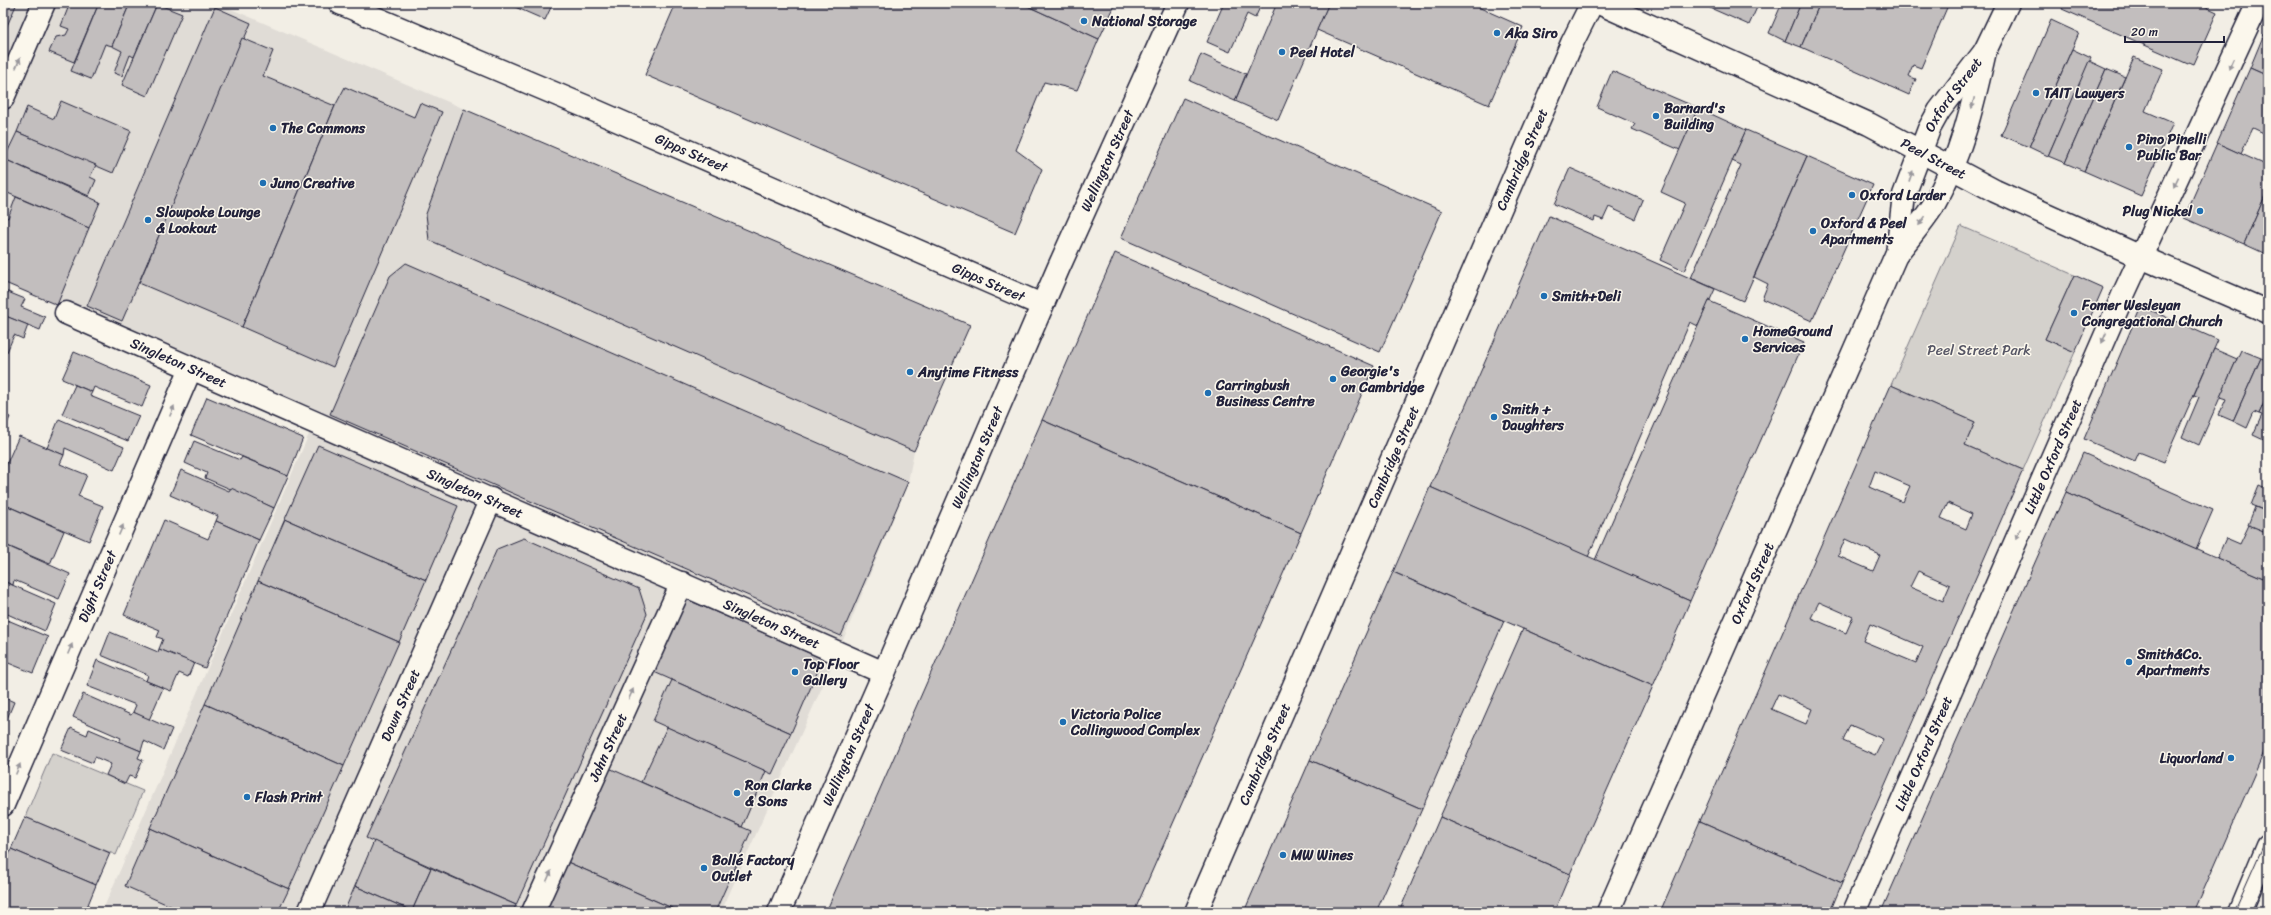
<svg xmlns="http://www.w3.org/2000/svg" width="2271" height="915" font-family="Sriracha,sans-serif">
	<style>
		.built { fill: #e0dcd6 }
		.green { fill: #d4d1cc; stroke: #7b7a84 }
		.building { fill: #c2bebe; stroke: #22223b; fill-rule: evenodd }
		.lines { fill: none; stroke-linecap: round; stroke-linejoin: round }
		.minor-casing { stroke: #22223b; stroke-width: 25 }
		.tertiary-casing { stroke: #22223b; stroke-width: 25 }
		.minor { stroke: #fbf7ec; stroke-width: 22 }
		.tertiary { stroke: #fbf7ec; stroke-width: 22 }
		.tram { stroke: #22223b; stroke-width: 1 }
		.oneway { fill: #99979c }
		.poi-dot { fill: #1f6fb2; stroke: #fbf7ec; stroke-width: 1.5 }
		.labels { text-anchor: middle; dominant-baseline: central; stroke-width: 3; stroke-linejoin: round; paint-order: stroke }
		.poi-label { font-size: 14px; font-weight: bold; fill: #22223b; stroke: #fbf7ec; text-anchor: start }
		.street-label { font-size: 14px; fill: #22223b; stroke: #fbf7ec }
		.park-label { font-size: 14px; fill: #575766; stroke: #fbf7ec }
	</style>
	<rect width="100%" height="100%" fill="#f2eee5"/>
	<filter id="ink" filterUnits="userSpaceOnUse"><feTurbulence type="fractalNoise" baseFrequency=".025" numOctaves="2"/><feDisplacementMap in="SourceGraphic" scale="8" xChannelSelector="R" yChannelSelector="G"/><feConvolveMatrix kernelMatrix="1 2 1 2 8 2 1 2 1" color-interpolation-filters="sRGB"/></filter>
	<g filter="url(#ink)">
		<polygon class="built" points="3,3 217,3 970,325 914,451 908,482 841,645 721,912 102,912 316,418 3,283 3,126 7,117 3,115"/>
		<g class="green">
			<polygon points="1961,226 2074,275 2045,339 2075,352 2023,470 1965,445 1975,422 1891,385"/>
			<polygon points="52,753 143,791 116,855 25,817"/>
		</g>
		<g class="building">
			<polygon points="3,3 17,3 3,35"/>
			<polygon points="70,3 99,3 74,62 49,52 56,37 66,35 69,29 61,26"/>
			<polygon points="99,3 130,3 112,46 105,44 91,79 71,71"/>
			<polygon points="130,3 157,4 134,57 130,55 122,76 114,73 122,51 112,46"/>
			<polygon points="506,3 553,3 545,20"/>
			<polygon points="676,3 1021,3 1099,39 1077,90 1044,82 1016,150 1042,169 1015,233 645,75"/>
			<polygon points="1021,3 1116,3 1099,39"/>
			<polygon points="1224,3 1262,3 1255,18 1247,14 1230,52 1207,42"/>
			<polygon points="1277,3 1329,3 1278,120 1235,101"/>
			<polygon points="1329,3 1469,3 1523,27 1489,105 1317,30"/>
			<polygon points="1699,3 1759,3 1749,25"/>
			<polygon points="1782,3 1801,3 1785,41 1769,33"/>
			<polygon points="1801,3 1820,3 1801,47 1785,41"/>
			<polygon points="1820,3 1949,3 1921,68 1913,65 1908,76 1916,79 1909,95 1801,47"/>
			<polygon points="2064,3 2198,3 2217,12 2194,64 2189,62 2188,64 2062,9"/>
			<polygon points="157,4 182,14 147,96 122,85"/>
			<polygon points="215,7 251,23 122,321 87,306"/>
			<polygon points="2051,20 2079,33 2029,147 2001,135"/>
			<polygon points="2264,34 2268,36 2268,76 2250,68"/>
			<polygon points="242,38 273,51 263,76 335,106 242,327 139,283"/>
			<polygon points="2072,49 2091,58 2048,156 2029,147"/>
			<polygon points="1201,54 1246,74 1235,101 1190,81"/>
			<polygon points="2134,57 2163,69 2145,111 2173,123 2141,196 2084,171"/>
			<polygon points="2089,61 2106,69 2065,163 2048,156"/>
			<polygon points="2250,68 2268,76 2268,135 2253,128 2241,154 2217,143"/>
			<polygon points="2106,69 2125,77 2084,171 2065,163"/>
			<polygon points="1612,71 1698,108 1680,150 1632,129 1635,124 1597,107"/>
			<polygon points="345,87 414,117 420,103 442,112 333,367 242,327 335,106"/>
			<polygon points="1183,98 1442,211 1380,352 1121,238"/>
			<polygon points="61,101 131,131 113,173 17,132 27,107 54,119"/>
			<polygon points="1698,108 1746,130 1684,271 1660,260 1685,203 1661,192"/>
			<polygon points="464,109 970,325 914,451 429,240 426,214"/>
			<polygon points="1746,130 1807,156 1743,301 1691,278 1741,165 1732,161"/>
			<polygon points="17,132 96,165 90,177 96,180 89,196 4,159"/>
			<polygon points="2217,143 2268,166 2268,189 2244,244 2184,218"/>
			<polygon points="1807,156 1873,185 1812,321 1762,299 1768,284 1754,277"/>
			<polygon points="4,159 100,202 89,228 3,191"/>
			<polygon points="1570,168 1643,200 1635,219 1609,207 1603,220 1595,217 1594,221 1554,204"/>
			<polygon points="2268,189 2268,255 2244,244"/>
			<polygon points="16,197 89,228 57,305 3,282 3,216 8,218"/>
			<polygon points="1549,216 1715,289 1698,326 1690,322 1588,557 1430,487"/>
			<polygon points="1115,253 1374,366 1301,533 1042,420"/>
			<polygon points="406,263 908,482 841,636 330,414 390,276"/>
			<polygon points="2074,275 2103,288 2075,352 2045,339"/>
			<polygon points="3,290 25,299 21,307 45,317 40,330 3,315"/>
			<polygon points="1709,301 1804,342 1690,601 1595,560"/>
			<polygon points="2141,306 2218,340 2164,462 2139,452 2135,461 2084,439"/>
			<polygon points="3,315 28,325 23,339 14,335 7,352 3,350"/>
			<polygon points="2214,349 2237,359 2199,445 2182,437 2199,397 2194,395"/>
			<polygon points="2241,350 2261,358 2233,421 2219,415 2226,399 2220,397"/>
			<polygon points="74,352 151,385 142,407 94,387 92,392 62,379"/>
			<polygon points="2261,358 2268,361 2268,394 2259,414 2254,412 2247,428 2233,421"/>
			<polygon points="75,385 92,392 90,396 139,416 128,441 62,414"/>
			<path d="M1891,385l84,37 -10,23 58,25 -181,413 -142,-62zM1875,471l35,15 -7,16 -34,-15zM1948,503l24,11 -6,15 -25,-11zM1845,539l35,16 -7,16 -35,-15zM1918,571l32,14 -7,16 -33,-14zM1819,602l34,15 -7,16 -35,-15zM1870,624l53,23 -7,16 -53,-22zM1778,694l34,15 -6,15 -35,-15zM1850,725l33,14 -8,16 -32,-14z"/>
			<polygon points="2268,394 2268,442 2253,435 2262,415 2259,414"/>
			<polygon points="207,397 303,438 288,476 191,435"/>
			<polygon points="3,414 10,417 3,433"/>
			<polygon points="59,419 124,447 114,470 65,448 64,455 47,448"/>
			<polygon points="1042,420 1301,533 1134,912 826,912"/>
			<polygon points="19,436 64,455 60,464 87,475 78,496 103,506 89,541 3,504 3,472"/>
			<polygon points="194,441 240,460 242,457 288,476 274,508 205,478 207,473 185,463"/>
			<polygon points="318,445 458,506 426,580 285,519"/>
			<polygon points="2083,453 2213,510 2196,549 2066,492"/>
			<polygon points="181,470 229,491 231,488 274,508 259,540 216,521 218,516 170,495"/>
			<polygon points="2259,485 2268,489 2268,512 2251,505"/>
			<polygon points="1430,487 1690,601 1653,686 1393,572"/>
			<polygon points="2066,492 2268,580 2268,743 2194,912 1881,912"/>
			<polygon points="3,504 64,531 50,564 3,544"/>
			<polygon points="2255,507 2268,512 2268,533 2248,525"/>
			<polygon points="285,519 426,580 399,642 258,581"/>
			<polygon points="164,520 208,539 216,521 259,540 205,668 159,649 163,639 157,637 160,630 124,615"/>
			<polygon points="2249,525 2268,533 2268,580 2217,558 2226,538 2240,544"/>
			<polygon points="524,538 639,589 647,614 516,905 366,838 497,549"/>
			<polygon points="5,545 70,574 59,599 14,580 13,585 3,581 3,550"/>
			<polygon points="1393,572 1504,621 1422,809 1310,760"/>
			<polygon points="3,581 56,604 45,631 3,612"/>
			<polygon points="258,581 399,642 344,766 205,704"/>
			<polygon points="686,599 823,659 791,733 654,672"/>
			<polygon points="3,618 48,637 33,673 6,662 3,670"/>
			<polygon points="1523,629 1653,686 1570,874 1440,817"/>
			<polygon points="110,632 158,652 159,649 194,663 188,677 179,673 171,691 146,681 148,675 101,655"/>
			<polygon points="97,660 163,688 149,720 133,712 136,705 87,686"/>
			<polygon points="672,680 791,733 772,774 653,721"/>
			<polygon points="83,694 131,715 133,712 172,729 163,750 144,741 141,751 119,742 121,738 73,717"/>
			<polygon points="3,697 14,702 4,726 3,726"/>
			<polygon points="205,704 344,766 289,889 150,828"/>
			<polygon points="667,727 766,771 742,827 641,782"/>
			<polygon points="71,728 87,735 89,729 141,751 138,758 143,760 135,778 129,776 125,784 106,775 111,764 95,757 93,763 61,750"/>
			<polygon points="1310,760 1422,809 1376,912 1244,912"/>
			<polygon points="609,768 751,831 715,912 681,912 565,861"/>
			<polygon points="25,817 110,853 96,885 11,849"/>
			<polygon points="1440,817 1570,874 1554,912 1399,912"/>
			<polygon points="1700,821 1842,883 1830,912 1660,912"/>
			<polygon points="150,828 289,889 278,912 184,912 125,886"/>
			<polygon points="374,841 431,868 412,911 355,886"/>
			<polygon points="11,849 96,885 85,912 3,912 3,868"/>
			<polygon points="565,861 681,912 543,912"/>
			<polygon points="431,868 516,905 513,912 344,912 355,886 412,911"/>
		</g>
		<g class="lines">
			<defs>
				<g id="minor">
					<path id="s1" d="M1599,3l270,121 126,67 146,66 127,55"/>
					<polyline points="3,98 44,3"/>
					<path id="s2" d="M1897,254l7,-59 25,-66 10,-18 46,-60 23,-48"/>
					<path id="s3" d="M66,313l818,360"/>
					<path id="s4" d="M3,805l188,-437"/>
					<path id="s5" d="M309,912l182,-413"/>
					<path id="s6" d="M533,912l149,-329"/>
					<path id="s7" d="M1196,912l376,-869 20,-40"/>
					<path id="s8" d="M1608,912l288,-657c12,-16 26,-32 37,-49 28,-49 40,-101 52,-155"/>
					<path id="s9" d="M1854,912l270,-619 134,-290"/>
				</g>
				<g id="tertiary">
					<path id="s10" d="M340,3l249,105 453,197"/>
					<path id="s11" d="M779,912l105,-239 174,-404 120,-266"/>
					<polyline points="2240,912 2268,845"/>
				</g>
			</defs>
			<use href="#minor" class="minor-casing"/>
			<use href="#tertiary" class="tertiary-casing"/>
			<use href="#minor" class="minor"/>
			<use href="#tertiary" class="tertiary"/>
			<g class="tram">
				<polyline points="2234,912 2268,835"/>
				<polyline points="2251,912 2268,874"/>
			</g>
		</g>
		<defs><path id="oneway-solid" d="M-6-.8H1V-3.2L6.5 0L1 3.2V.8H-6Z"/></defs>
		<g class="oneway">
			<use href="#oneway-solid" transform="translate(18 63) rotate(-67)"/>
			<use href="#oneway-solid" transform="translate(2231 64) rotate(114)"/>
			<use href="#oneway-solid" transform="translate(1973 103) rotate(103)"/>
			<use href="#oneway-solid" transform="translate(1911 176) rotate(-70)"/>
			<use href="#oneway-solid" transform="translate(2176 182) rotate(115)"/>
			<use href="#oneway-solid" transform="translate(1922 221) rotate(126)"/>
			<use href="#oneway-solid" transform="translate(2104 338) rotate(114)"/>
			<use href="#oneway-solid" transform="translate(172 411) rotate(-67)"/>
			<use href="#oneway-solid" transform="translate(121 530) rotate(-67)"/>
			<use href="#oneway-solid" transform="translate(2018 534) rotate(113)"/>
			<use href="#oneway-solid" transform="translate(70 649) rotate(-67)"/>
			<use href="#oneway-solid" transform="translate(631 694) rotate(-66)"/>
			<use href="#oneway-solid" transform="translate(18 769) rotate(-67)"/>
			<use href="#oneway-solid" transform="translate(549 876) rotate(-66)"/>
		</g>
	</g>
	<g class="poi-dot">
		<circle cx="1084" cy="21" r="4"/>
		<circle cx="1497" cy="33" r="4"/>
		<circle cx="1282" cy="52" r="4"/>
		<circle cx="2036" cy="93" r="4"/>
		<circle cx="1656" cy="116" r="4"/>
		<circle cx="273" cy="128" r="4"/>
		<circle cx="2129" cy="147" r="4"/>
		<circle cx="263" cy="183" r="4"/>
		<circle cx="1852" cy="195" r="4"/>
		<circle cx="2200" cy="211" r="4"/>
		<circle cx="148" cy="220" r="4"/>
		<circle cx="1813" cy="231" r="4"/>
		<circle cx="1544" cy="296" r="4"/>
		<circle cx="2074" cy="313" r="4"/>
		<circle cx="1745" cy="339" r="4"/>
		<circle cx="910" cy="372" r="4"/>
		<circle cx="1333" cy="379" r="4"/>
		<circle cx="1208" cy="393" r="4"/>
		<circle cx="1494" cy="417" r="4"/>
		<circle cx="2129" cy="662" r="4"/>
		<circle cx="795" cy="672" r="4"/>
		<circle cx="1063" cy="722" r="4"/>
		<circle cx="2231" cy="758" r="4"/>
		<circle cx="737" cy="793" r="4"/>
		<circle cx="247" cy="797" r="4"/>
		<circle cx="1283" cy="855" r="4"/>
		<circle cx="704" cy="868" r="4"/>
	</g>
	<g class="labels">
		<g class="poi-label">
			<text x="1092" y="21">National Storage</text>
			<text x="1505" y="33">Aka Siro</text>
			<text x="1290" y="52">Peel Hotel</text>
			<text x="2044" y="93">TAIT Lawyers</text>
			<text x="1664" y="108">Barnard's<tspan x="1664" dy="16">Building</tspan></text>
			<text x="281" y="128">The Commons</text>
			<text x="2137" y="139">Pino Pinelli<tspan x="2137" dy="16">Public Bar</tspan></text>
			<text x="271" y="183">Juno Creative</text>
			<text x="1860" y="195">Oxford Larder</text>
			<text x="2192" y="211" text-anchor="end">Plug Nickel</text>
			<text x="156" y="212">Slowpoke Lounge<tspan x="156" dy="16">&amp; Lookout</tspan></text>
			<text x="1821" y="223">Oxford &amp; Peel<tspan x="1821" dy="16">Apartments</tspan></text>
			<text x="1552" y="296">Smith+Deli</text>
			<text x="2082" y="305">Fomer Wesleyan<tspan x="2082" dy="16">Congregational Church</tspan></text>
			<text x="1753" y="331">HomeGround<tspan x="1753" dy="16">Services</tspan></text>
			<text x="1341" y="371">Georgie's<tspan x="1341" dy="16">on Cambridge</tspan></text>
			<text x="918" y="372">Anytime Fitness</text>
			<text x="1216" y="385">Carringbush<tspan x="1216" dy="16">Business Centre</tspan></text>
			<text x="1502" y="409">Smith +<tspan x="1502" dy="16">Daughters</tspan></text>
			<text x="2137" y="654">Smith&amp;Co.<tspan x="2137" dy="16">Apartments</tspan></text>
			<text x="803" y="664">Top Floor<tspan x="803" dy="16">Gallery</tspan></text>
			<text x="1071" y="714">Victoria Police<tspan x="1071" dy="16">Collingwood Complex</tspan></text>
			<text x="2223" y="758" text-anchor="end">Liquorland</text>
			<text x="745" y="785">Ron Clarke<tspan x="745" dy="16">&amp; Sons</tspan></text>
			<text x="255" y="797">Flash Print</text>
			<text x="1291" y="855">MW Wines</text>
			<text x="712" y="860">Bollé Factory<tspan x="712" dy="16">Outlet</tspan></text>
		</g>
		<g class="street-label">
			<text stroke="none"><textPath href="#s2" startOffset="172">Oxford Street</textPath></text>
			<text stroke="none"><textPath href="#s10" startOffset="382">Gipps Street</textPath></text>
			<text stroke="none"><textPath href="#s1" startOffset="369">Peel Street</textPath></text>
			<text stroke="none"><textPath href="#s11" startOffset="820">Wellington Street</textPath></text>
			<text stroke="none"><textPath href="#s7" startOffset="820">Cambridge Street</textPath></text>
			<text stroke="none"><textPath href="#s10" startOffset="706">Gipps Street</textPath></text>
			<text stroke="none"><textPath href="#s3" startOffset="123">Singleton Street</textPath></text>
			<text stroke="none"><textPath href="#s9" startOffset="497">Little Oxford Street</textPath></text>
			<text stroke="none"><textPath href="#s11" startOffset="496">Wellington Street</textPath></text>
			<text stroke="none"><textPath href="#s7" startOffset="496">Cambridge Street</textPath></text>
			<text stroke="none"><textPath href="#s3" startOffset="447">Singleton Street</textPath></text>
			<text stroke="none"><textPath href="#s8" startOffset="359">Oxford Street</textPath></text>
			<text stroke="none"><textPath href="#s4" startOffset="238">Dight Street</textPath></text>
			<text stroke="none"><textPath href="#s3" startOffset="771">Singleton Street</textPath></text>
			<text stroke="none"><textPath href="#s5" startOffset="226">Down Street</textPath></text>
			<text stroke="none"><textPath href="#s6" startOffset="181">John Street</textPath></text>
			<text stroke="none"><textPath href="#s9" startOffset="173">Little Oxford Street</textPath></text>
			<text stroke="none"><textPath href="#s11" startOffset="172">Wellington Street</textPath></text>
			<text stroke="none"><textPath href="#s7" startOffset="172">Cambridge Street</textPath></text>
		</g>
		<g class="park-label">
			<text x="1979" y="350">Peel Street Park</text>
		</g>
	</g>
	<rect width="2271" height="915" fill="none" stroke="#fbf7ec" stroke-width="16"/>
	<rect x="8" y="8" width="2255" height="899" fill="none" stroke="#22223b" stroke-width="1.5" filter="url(#ink)"/>
	<path d="M2125 36v6h99v-6" fill="none" stroke="#22223b" stroke-width="2"/>
	<text x="2131" y="36" font-size="12" fill="#22223b" stroke="#fbf7ec" stroke-width="3" paint-order="stroke">20 m</text>
</svg>
